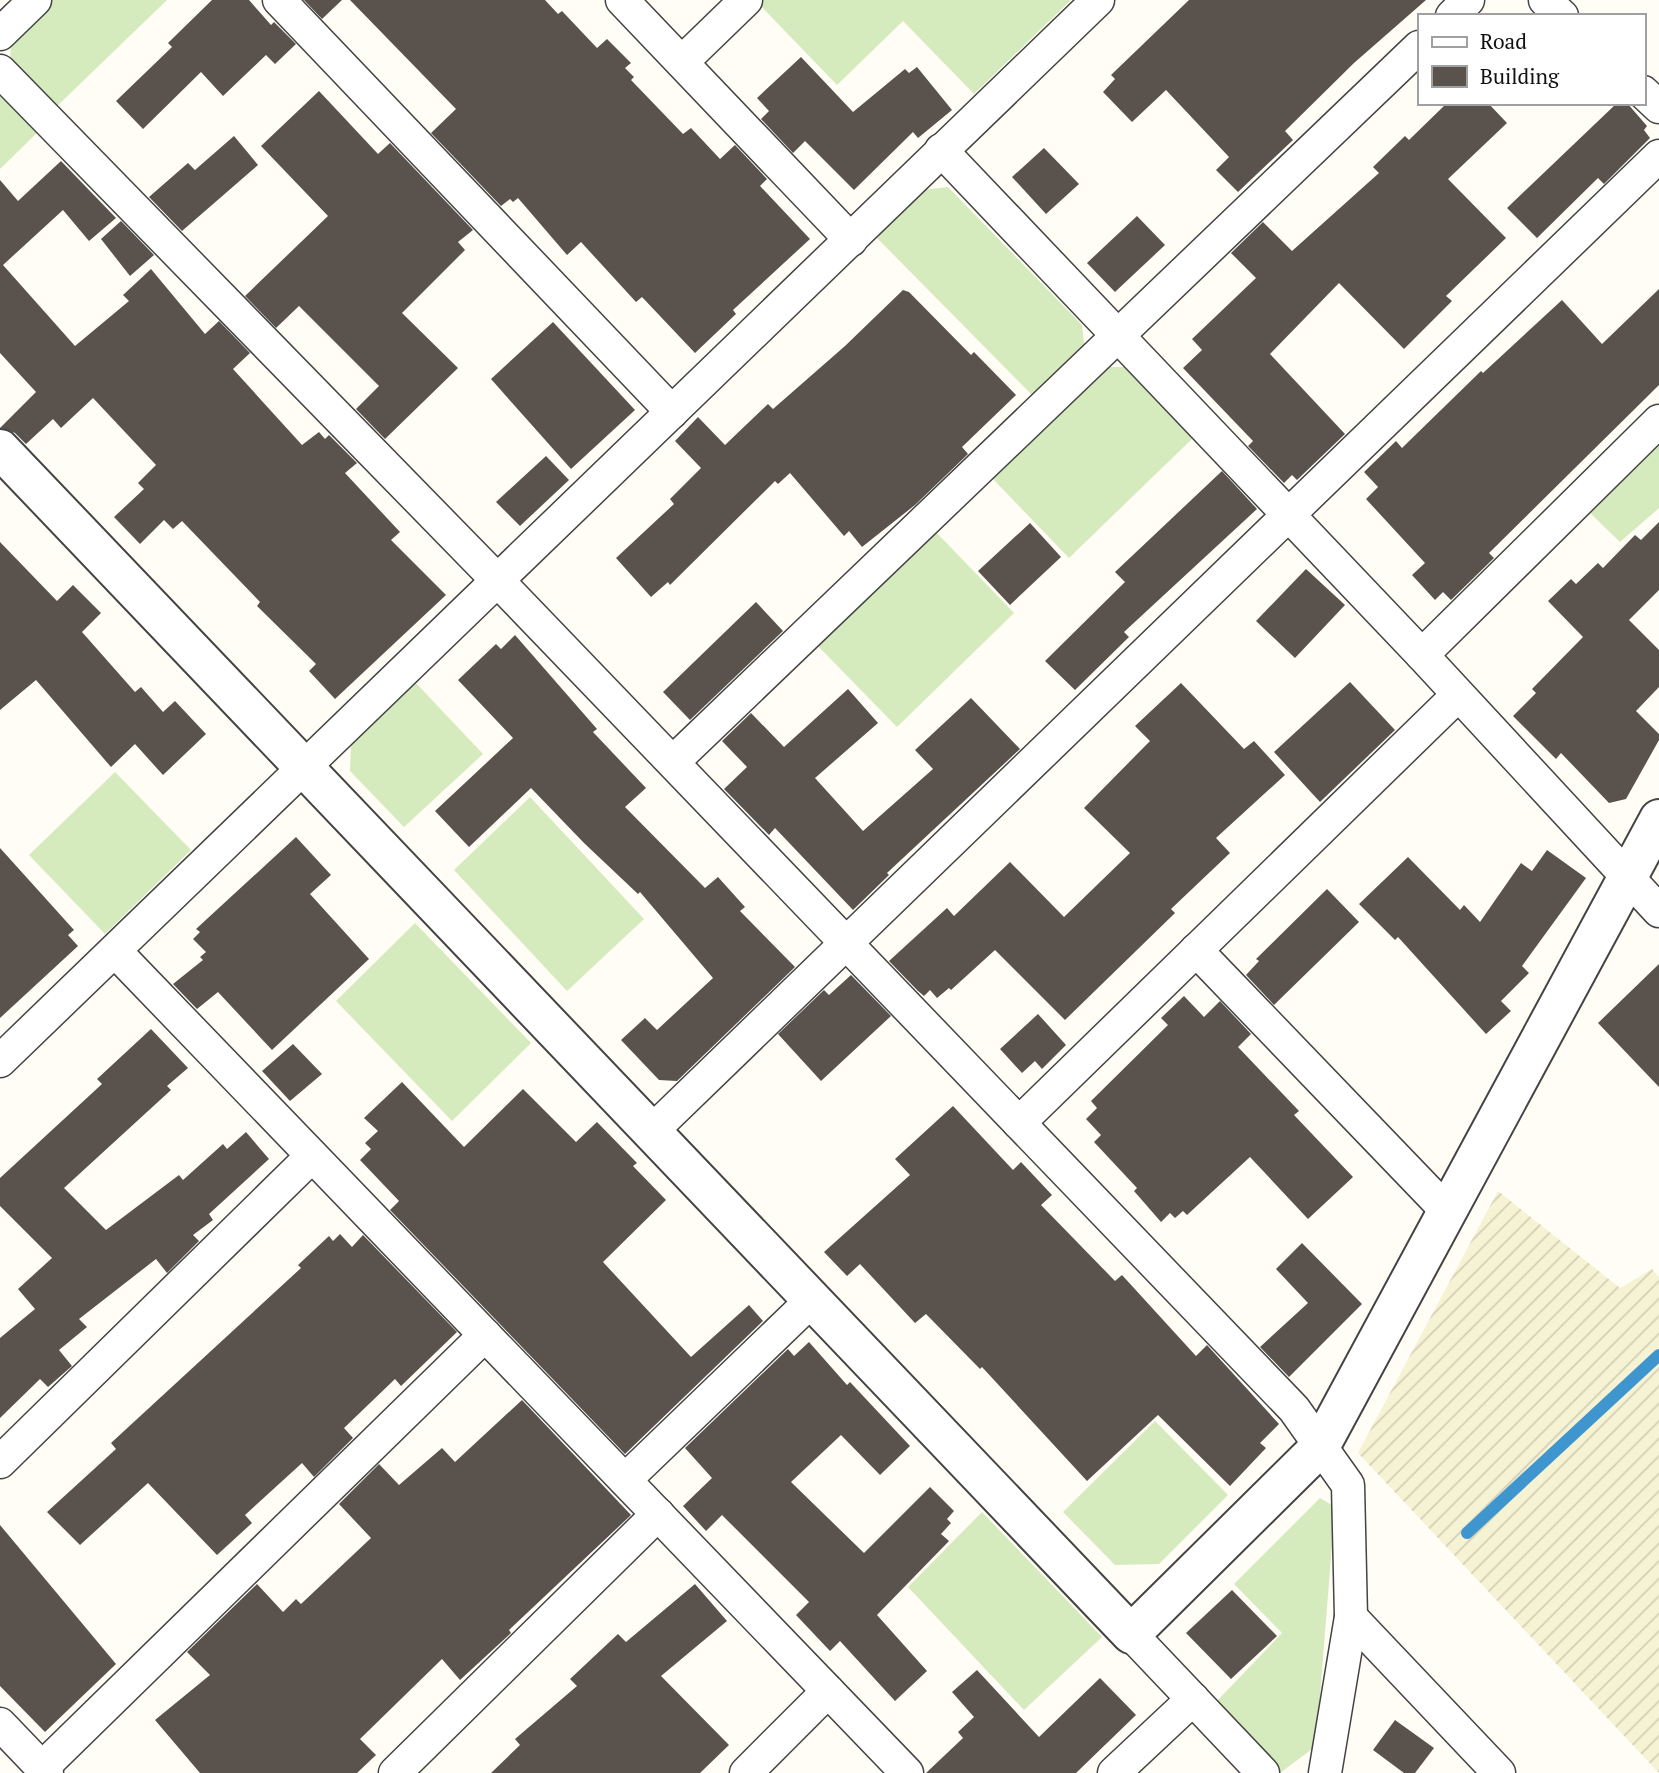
<svg xmlns="http://www.w3.org/2000/svg" width="1659" height="1773" font-family="'PT Serif',serif">
	<style>
		.farmland { fill: url(#farmland-furrows) }
		.grass { fill: #d5ebbd }
		.lines { fill: none; stroke-linecap: round; stroke-linejoin: round }
		.stream { stroke: #3f96cf; stroke-width: 12 }
		.building { fill: #5a524d }
		.minor-casing { stroke: #444; stroke-width: 35 }
		.tertiary-casing { stroke: #444; stroke-width: 42 }
		.minor { stroke: #fff; stroke-width: 32 }
		.tertiary { stroke: #fff; stroke-width: 38 }
	</style>
	<defs>
		<pattern id="farmland-furrows" width="10" height="10" patternUnits="userSpaceOnUse" patternTransform="scale(1.75)"><rect width="10" height="10" fill="#f6f3d4"/><path d="M-1 1l2-2M0 10L10 0M9 11l2-2" fill="none" stroke="#d2cfb5"/></pattern>
	</defs>
	<rect width="100%" height="100%" fill="#fffdf5"/>
	<polygon class="farmland" points="1498,1191 1620,1288 1652,1269 1659,1277 1659,1773 1358,1453"/>
	<g class="grass">
		<polygon points="52,0 167,0 53,110 10,65 11,41"/>
		<polygon points="762,0 1071,0 974,94 903,21 837,85 758,3"/>
		<polygon points="0,82 43,127 0,169"/>
		<polygon points="948,187 1082,325 1085,351 1034,397 875,236 921,190"/>
		<polygon points="1101,367 1125,367 1194,437 1069,558 989,475"/>
		<polygon points="1659,434 1659,508 1620,542 1585,508"/>
		<polygon points="933,529 1014,613 897,727 815,643"/>
		<polygon points="415,682 483,754 404,827 350,771 351,744"/>
		<polygon points="115,772 191,850 105,934 29,855"/>
		<polygon points="530,797 644,919 567,991 454,870"/>
		<polygon points="415,923 531,1043 452,1121 336,1001"/>
		<polygon points="1155,1421 1228,1495 1159,1564 1115,1565 1063,1512"/>
		<polygon points="1320,1498 1335,1507 1316,1746 1280,1773 1216,1702 1282,1633 1234,1584"/>
		<polygon points="982,1512 1102,1637 1024,1710 908,1587"/>
	</g>
	<g class="lines">
		<polyline class="stream" points="1467,1533 1659,1355"/>
	</g>
	<g class="building">
		<polygon points="212,0 249,0 271,25 274,22 296,44 275,64 266,55 223,96 201,72 143,129 116,101 172,47 168,43"/>
		<polygon points="304,0 342,0 322,19"/>
		<polygon points="350,0 545,0 558,14 562,11 597,48 607,39 631,63 625,68 634,77 631,80 683,134 691,128 720,159 735,145 767,179 760,186 810,239 733,310 736,314 695,353 642,297 636,302 581,242 567,255 518,198 513,202 510,199 501,206 431,133 456,109"/>
		<polygon points="1189,0 1426,0 1354,63 1285,131 1293,140 1238,192 1216,170 1229,157 1166,90 1132,122 1103,92 1115,79 1111,75"/>
		<polygon points="801,57 853,112 905,69 909,73 917,67 952,110 918,138 913,132 854,190 805,141 793,153 761,119 769,111 757,98"/>
		<polygon points="319,91 378,154 390,143 473,230 458,242 465,250 402,313 458,368 385,439 356,409 379,386 299,306 276,328 245,296 328,216 261,146"/>
		<polygon points="1447,103 1488,103 1507,123 1448,179 1506,238 1446,296 1452,301 1404,349 1339,283 1270,354 1345,434 1297,480 1292,475 1284,483 1248,446 1253,441 1183,368 1202,350 1192,339 1256,278 1231,253 1263,222 1292,251 1379,173 1373,167 1405,136 1409,140"/>
		<polygon points="1617,103 1627,103 1647,126 1644,130 1650,138 1604,184 1598,178 1537,238 1507,208"/>
		<polygon points="234,136 258,165 182,231 149,197 188,163 195,170"/>
		<polygon points="1044,148 1079,184 1046,214 1012,177"/>
		<polygon points="61,161 116,218 89,241 63,210 3,265 75,346 129,301 123,295 151,269 205,334 219,321 250,353 233,369 302,445 319,432 325,439 329,435 357,463 345,473 400,532 391,540 446,595 335,699 309,671 316,664 257,606 260,602 182,521 173,529 164,520 140,544 114,517 144,489 138,483 156,465 93,398 61,428 53,419 26,444 15,433 0,428 36,392 0,353 0,180 18,201"/>
		<polygon points="1137,216 1165,245 1115,292 1087,263"/>
		<polygon points="121,221 154,255 130,276 101,239"/>
		<polygon points="1659,289 1659,385 1489,553 1494,558 1451,600 1443,592 1435,600 1412,575 1425,563 1366,499 1378,487 1364,472 1396,441 1402,448 1481,371 1483,373 1562,300 1602,344"/>
		<polygon points="903,290 909,292 971,355 974,352 1016,395 962,447 968,454 915,505 862,547 849,531 844,536 790,473 778,484 775,481 670,585 668,582 651,597 616,558 674,504 670,499 701,468 675,441 698,417 725,445 768,404 773,409 845,346"/>
		<polygon points="553,322 635,410 571,469 491,379"/>
		<polygon points="546,456 569,480 520,526 496,502"/>
		<polygon points="1222,471 1257,509 1124,632 1129,637 1075,690 1045,661 1125,582 1115,572"/>
		<polygon points="1659,522 1659,590 1629,620 1659,650 1659,687 1636,711 1659,734 1659,740 1626,799 1609,803 1561,753 1556,759 1513,716 1536,693 1532,689 1583,637 1548,601 1571,579 1576,584 1598,563 1603,568 1635,535 1641,540"/>
		<polygon points="1030,523 1061,557 1010,605 978,571"/>
		<polygon points="0,542 57,601 73,585 101,613 82,632 135,692 141,687 163,712 175,701 206,734 163,775 135,744 111,767 36,680 0,710"/>
		<polygon points="1306,569 1345,605 1295,658 1256,621"/>
		<polygon points="756,602 783,631 690,720 663,692"/>
		<polygon points="515,635 597,729 593,732 646,788 625,807 705,888 718,877 745,907 740,911 795,967 677,1081 659,1080 621,1040 645,1018 657,1030 713,978 640,892 638,894 584,843 531,788 469,847 435,811 513,738 458,680 496,644 501,649"/>
		<polygon points="1350,682 1395,730 1320,802 1274,752"/>
		<polygon points="1181,683 1244,749 1254,741 1285,775 1216,838 1230,853 1171,909 1175,913 1065,1020 995,950 951,990 949,988 937,998 930,990 924,996 918,991 889,961 947,908 954,916 1010,862 1064,917 1130,853 1084,808 1150,741 1135,726"/>
		<polygon points="848,689 878,723 815,778 863,831 933,769 915,750 971,698 1020,749 887,873 889,875 853,910 775,828 769,835 724,789 747,767 722,741 751,713 784,747"/>
		<polygon points="296,837 331,875 310,894 369,959 272,1050 218,992 197,1009 173,984 203,960 200,957 206,952 193,939 200,932 196,929"/>
		<polygon points="0,848 74,930 68,935 78,946 0,1018"/>
		<polygon points="1547,850 1586,878 1522,966 1529,973 1501,1001 1511,1011 1486,1034 1398,937 1395,940 1359,904 1408,857 1460,910 1464,905 1480,922 1521,863 1532,871"/>
		<polygon points="1327,889 1359,922 1274,1005 1246,975 1259,961 1256,959"/>
		<polygon points="1659,964 1659,1087 1598,1023"/>
		<polygon points="851,975 891,1016 821,1081 778,1034 824,990 829,995"/>
		<polygon points="1184,996 1204,1017 1220,1001 1251,1034 1238,1047 1299,1111 1294,1115 1353,1177 1308,1219 1250,1157 1187,1215 1183,1211 1175,1218 1170,1213 1161,1222 1134,1191 1137,1188 1094,1142 1101,1135 1086,1119 1097,1108 1091,1101 1168,1025 1161,1018"/>
		<polygon points="1038,1014 1066,1045 1042,1069 1035,1061 1022,1073 1000,1049"/>
		<polygon points="151,1029 188,1068 167,1086 171,1090 64,1188 106,1230 179,1175 183,1180 223,1144 227,1149 246,1132 269,1159 209,1214 213,1220 193,1235 199,1241 167,1273 156,1259 79,1319 87,1327 59,1350 72,1366 48,1387 40,1379 0,1418 0,1338 35,1309 18,1289 52,1258 0,1206 0,1178 102,1084 97,1079"/>
		<polygon points="293,1044 322,1074 290,1101 262,1071"/>
		<polygon points="402,1082 464,1147 523,1089 576,1142 597,1122 637,1163 633,1166 666,1200 603,1262 691,1357 749,1305 763,1321 625,1454 390,1210 399,1201 360,1160 371,1149 365,1143 378,1131 364,1118"/>
		<polygon points="953,1106 1013,1170 1021,1162 1052,1195 1041,1205 1115,1281 1122,1275 1196,1356 1207,1345 1279,1424 1260,1443 1266,1448 1230,1486 1158,1415 1087,1481 982,1367 980,1369 926,1314 915,1323 860,1264 847,1276 824,1252 910,1175 895,1159"/>
		<polygon points="340,1234 352,1247 363,1235 457,1332 401,1386 395,1379 344,1428 353,1438 314,1477 302,1463 245,1515 252,1523 217,1555 148,1483 80,1545 47,1512 116,1449 111,1443 301,1268 298,1265 329,1236 333,1241"/>
		<polygon points="1302,1243 1362,1304 1289,1377 1260,1347 1308,1303 1276,1269"/>
		<polygon points="809,1342 847,1385 850,1382 910,1446 880,1475 841,1435 791,1482 864,1553 930,1487 954,1511 947,1519 951,1523 941,1534 949,1541 877,1615 927,1671 895,1701 840,1641 830,1651 796,1615 809,1602 722,1515 706,1531 683,1506 712,1478 685,1448 788,1349 794,1356"/>
		<polygon points="522,1400 631,1515 509,1630 511,1633 460,1680 442,1659 360,1739 376,1755 357,1773 200,1773 155,1720 210,1675 187,1652 257,1584 283,1612 296,1599 301,1604 371,1538 339,1504 379,1464 399,1485 442,1448 455,1462"/>
		<polygon points="0,1525 116,1664 45,1732 0,1686"/>
		<polygon points="695,1584 727,1621 661,1676 729,1745 700,1773 491,1773 520,1745 515,1739 577,1686 570,1679 618,1634 626,1642"/>
		<polygon points="1232,1590 1277,1636 1231,1679 1186,1633"/>
		<polygon points="977,1670 1039,1737 1100,1678 1136,1715 1076,1773 926,1773 963,1738 958,1732 974,1717 952,1692"/>
		<polygon points="1395,1720 1434,1748 1415,1773 1404,1773 1373,1750"/>
	</g>
	<g class="lines">
		<defs>
			<g id="minor">
				<polyline points="279,0 672,412"/>
				<polyline points="622,0 851,240"/>
				<polyline points="1545,0 1562,16"/>
				<polyline points="1452,16 1468,0"/>
				<polyline points="0,34 35,0"/>
				<polyline points="682,62 746,0"/>
				<polyline points="0,71 498,581 1294,1409 1348,1485 1351,1617 1325,1773"/>
				<polyline points="1643,92 1659,107"/>
				<polyline points="941,150 1422,655 1659,911"/>
				<polyline points="1422,655 1659,421"/>
				<polyline points="673,762 1419,47"/>
				<polyline points="1196,950 1448,1212"/>
				<polyline points="115,951 907,1773"/>
				<polyline points="0,1061 1098,0"/>
				<polyline points="1019,1123 1458,695"/>
				<polyline points="652,1131 1659,156"/>
				<polyline points="0,1462 312,1156"/>
				<polyline points="625,1480 813,1299"/>
				<polyline points="1351,1617 1499,1773"/>
				<polyline points="1131,1634 1263,1773"/>
				<polyline points="0,1724 47,1773"/>
				<polyline points="42,1768 485,1335"/>
				<polyline points="395,1773 658,1514"/>
				<polyline points="746,1773 828,1691"/>
				<polyline points="1114,1773 1193,1699"/>
			</g>
			<polyline id="tertiary" points="0,449 1131,1634 1320,1447 1659,819"/>
		</defs>
		<use href="#minor" class="minor-casing"/>
		<use href="#tertiary" class="tertiary-casing"/>
		<use href="#minor" class="minor"/>
		<use href="#tertiary" class="tertiary"/>
	</g>
	<rect x="1418" y="14" width="228" height="91" fill="#ffffff" stroke="#a0a0a0" stroke-width="2"/>
	<rect x="1432" y="37" width="35" height="10" fill="#ffffff" stroke="#a0a0a0" stroke-width="2"/>
	<text x="1480" y="49" font-size="21" fill="#111111">Road</text>
	<rect x="1432" y="66" width="35" height="21" fill="#5a524d" stroke="#a0a0a0" stroke-width="2"/>
	<text x="1480" y="84" font-size="21" fill="#111111">Building</text>
</svg>
